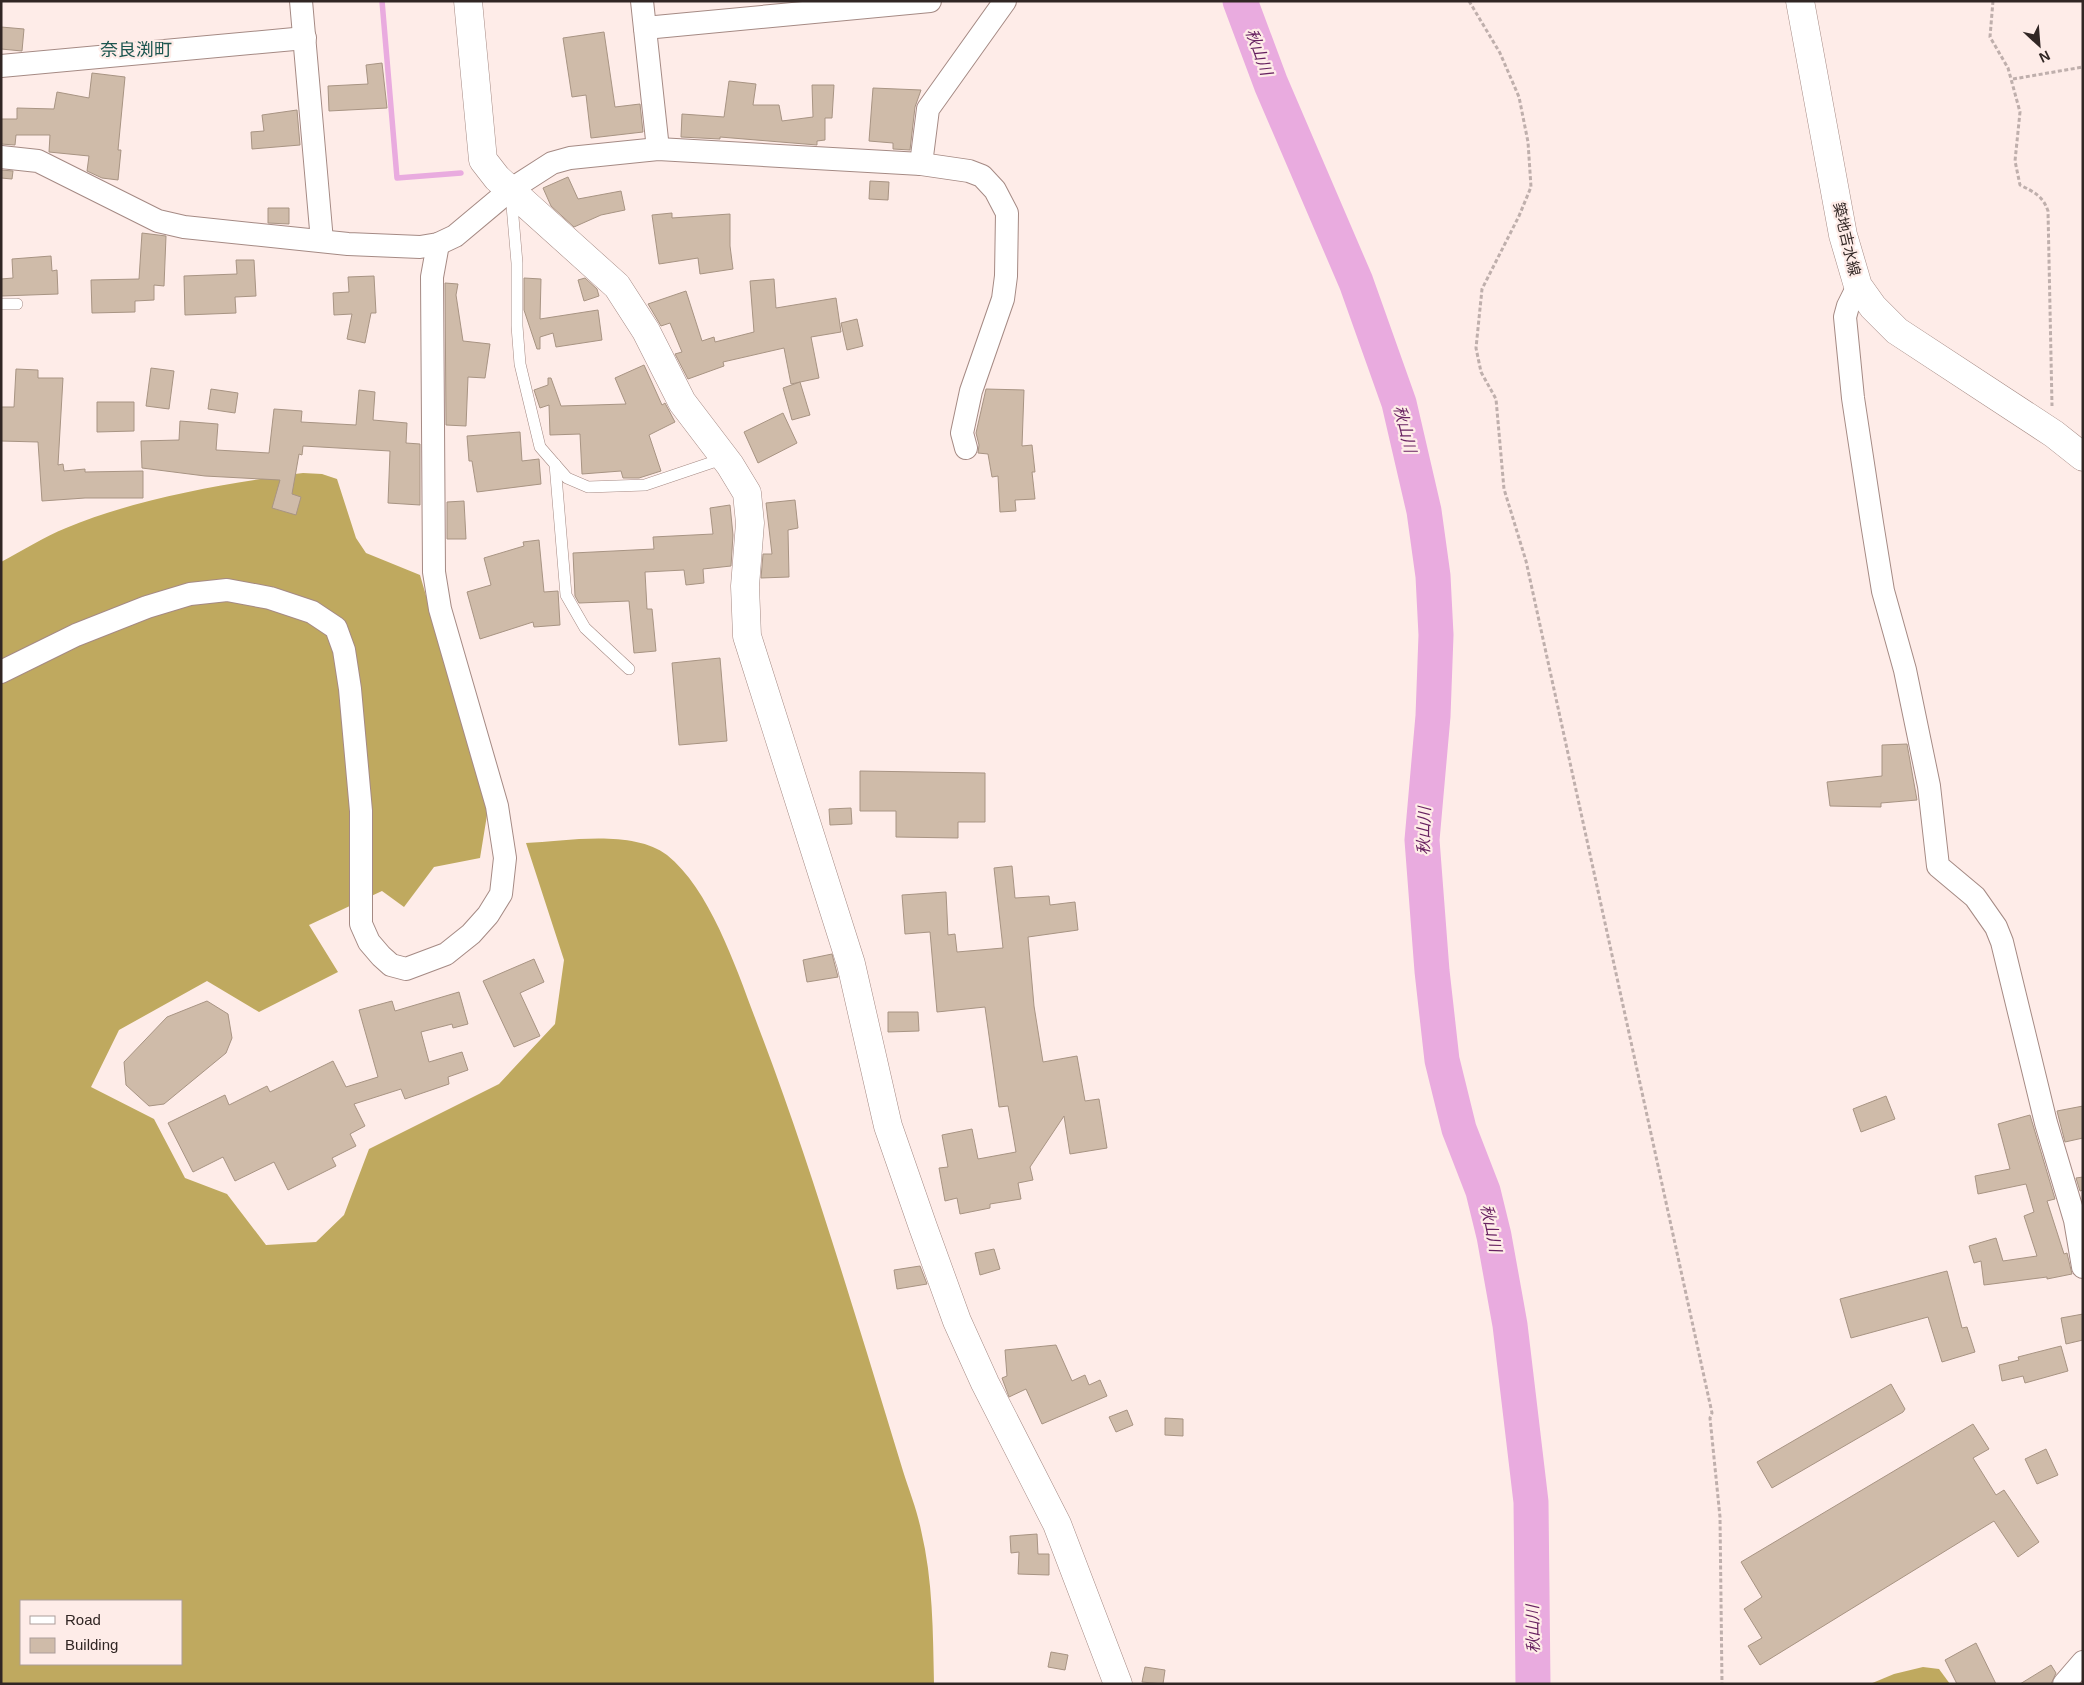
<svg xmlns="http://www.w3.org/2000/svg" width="2084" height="1685" font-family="Arial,'Noto Sans JP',sans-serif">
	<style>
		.forest { fill: #bfa95f; fill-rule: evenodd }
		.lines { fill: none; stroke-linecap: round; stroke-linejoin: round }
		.stream { stroke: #e9abdf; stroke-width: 5.5 }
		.river { stroke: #e9abdf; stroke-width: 35 }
		.building { fill: #cfbba9; stroke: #a89483 }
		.service-casing { stroke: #a58a84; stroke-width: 12 }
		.minor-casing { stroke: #a58a84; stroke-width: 24 }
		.tertiary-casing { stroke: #a58a84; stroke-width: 29 }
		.secondary-casing { stroke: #a58a84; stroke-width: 29 }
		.path { stroke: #bfafac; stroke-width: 3; stroke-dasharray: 4 2.5; stroke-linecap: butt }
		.service { stroke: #fff; stroke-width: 11 }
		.minor { stroke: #fff; stroke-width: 22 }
		.tertiary { stroke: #fff; stroke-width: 28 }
		.secondary { stroke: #fff; stroke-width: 28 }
		.labels { text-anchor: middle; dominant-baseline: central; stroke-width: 4.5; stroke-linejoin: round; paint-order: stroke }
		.street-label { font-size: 15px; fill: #312624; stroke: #feece8 }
		.water-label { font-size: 16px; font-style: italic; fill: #672160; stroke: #feece8 }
		.quarter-label { font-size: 18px; fill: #1c554f; stroke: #feece8 }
	</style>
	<rect width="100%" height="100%" fill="#feece8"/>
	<g class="forest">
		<path d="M303,473l19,1 15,5 19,59 10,15 54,22 68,234 -8,49 -46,9 -30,40 -22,-16 -73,34 29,47 -79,40 -52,-31 -88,49 -28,57 63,32 31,59 42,16 39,51 50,-3 28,-27 25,-66 130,-65 56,-60 9,-64 -38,-117c40,-2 107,-14 141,12 44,35 71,118 91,171 41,107 75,217 109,327 12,39 24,79 36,118 6,19 14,39 18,59 12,50 12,103 13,154h-933v-1122c21,-11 43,-25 65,-34 72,-30 161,-45 237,-55zM21,1601h160v63h-160z"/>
		<polygon points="1923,1667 1939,1669 1950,1684 1870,1684 1894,1674"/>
	</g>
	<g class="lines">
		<polyline class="stream" points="382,1 397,178 461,173"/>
		<polyline class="river" points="1240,1 1271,84 1356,282 1399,403 1424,511 1433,576 1436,635 1433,716 1422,840 1432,971 1442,1060 1459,1129 1483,1191 1494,1236 1510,1325 1531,1502 1533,1684"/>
	</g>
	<g class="building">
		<polygon points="1,27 24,29 22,51 1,49"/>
		<polygon points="604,32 615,107 640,104 643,132 591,138 586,95 572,97 563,38"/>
		<polygon points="382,63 387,108 329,111 328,86 368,84 366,65"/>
		<polygon points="92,73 125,77 118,150 121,150 118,180 102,178 87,171 89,156 49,152 50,135 16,135 15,145 1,144 1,119 17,119 17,108 54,109 57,92 89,98"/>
		<polygon points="729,81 756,84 753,105 779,105 782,121 813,117 812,85 834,85 832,118 825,118 825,140 817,141 817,145 720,137 720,139 681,137 682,114 724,117"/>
		<polygon points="873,88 921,90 915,107 910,150 893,149 893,143 869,141"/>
		<polygon points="297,110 300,145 252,149 251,132 264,131 262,115"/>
		<polygon points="1,170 13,171 12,179 1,178"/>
		<polygon points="568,177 578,199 621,191 625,210 601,215 574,227 551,206 543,188"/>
		<polygon points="870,181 889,182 888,200 869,199"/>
		<polygon points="268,208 289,208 289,224 268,223"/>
		<polygon points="672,213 672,218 730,214 730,246 733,269 700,274 698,258 659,264 652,215"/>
		<polygon points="142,233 166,236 164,286 154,285 154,300 135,301 135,312 92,313 91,280 139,279"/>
		<polygon points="51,256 52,271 57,270 58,294 1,296 1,279 13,278 12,259"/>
		<polygon points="236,260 254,260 256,296 235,297 236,313 185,315 184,276 237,274"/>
		<polygon points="374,276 376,313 371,313 365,343 347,339 352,314 334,315 333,293 349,292 348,277"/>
		<polygon points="524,278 541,279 540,319 598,310 602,340 556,347 553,333 540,337 540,349 537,349 524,310"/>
		<polygon points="585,278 597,289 599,296 584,301 578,280"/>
		<polygon points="774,279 776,308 836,298 841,332 811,337 819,378 791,384 784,348 723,362 724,366 688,379 675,354 682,352 670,323 661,326 648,304 686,291 702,341 714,337 715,342 754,332 750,281"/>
		<polygon points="445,283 458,284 456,295 463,341 490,344 485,378 468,377 466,426 446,425"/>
		<polygon points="857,319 863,346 847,350 841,323"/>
		<polygon points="644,365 662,405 665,403 675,422 649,435 661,471 639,478 623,478 621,471 582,474 580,434 550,435 549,405 540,408 534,390 548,385 548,378 551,378 561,406 626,404 615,378"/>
		<polygon points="151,368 174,371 169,409 146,406"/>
		<polygon points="16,369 38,370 38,378 63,378 58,465 63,464 64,471 85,469 85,472 143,471 143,498 85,498 42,501 38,442 1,441 1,407 14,407"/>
		<polygon points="800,382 810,415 792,420 783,388"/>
		<polygon points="211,389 238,393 235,413 208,409"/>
		<polygon points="986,389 1024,390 1022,446 1032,445 1035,472 1032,472 1035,499 1015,500 1016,511 1000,512 998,476 992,477 988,454 978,453 979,445 976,433"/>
		<polygon points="359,390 375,392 373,420 407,423 406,443 420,444 420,505 388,503 390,451 303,446 302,455 299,454 292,494 301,497 296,515 272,508 280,480 205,476 142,468 141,441 179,440 180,421 218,424 216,450 269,453 274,409 302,411 301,422 356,425"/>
		<polygon points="97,402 134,402 134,431 97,432"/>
		<polygon points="783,413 797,443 758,463 744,432"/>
		<polygon points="520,432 522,461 539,459 541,484 477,492 472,461 469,461 467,436"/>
		<polygon points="795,500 798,528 788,530 789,577 761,578 763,554 772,554 766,503"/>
		<polygon points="464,501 466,539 447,539 447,502"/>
		<polygon points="730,505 733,535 731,566 703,569 704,583 686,585 684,570 645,572 647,609 652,609 656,651 634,653 629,601 579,603 575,596 573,553 654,549 653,537 713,534 710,508"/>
		<polygon points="539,540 544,592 558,591 560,625 534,627 533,622 480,639 467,592 491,585 484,558 524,546 523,542"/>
		<polygon points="720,658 727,741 679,745 672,663"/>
		<polygon points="1907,744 1917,800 1881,803 1881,807 1830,806 1827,782 1882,776 1882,745"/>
		<polygon points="860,771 985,773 985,822 958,822 958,838 896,837 896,811 860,811"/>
		<polygon points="851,808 852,824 830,825 829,809"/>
		<polygon points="1012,866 1015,898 1049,896 1050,905 1075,902 1078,930 1028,937 1034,1006 1043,1062 1077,1056 1085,1101 1099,1099 1107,1148 1070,1154 1064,1116 1030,1167 1033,1180 1018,1183 1021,1199 990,1204 990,1208 960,1214 957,1198 945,1201 939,1168 948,1167 942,1135 972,1129 978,1159 1016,1152 1008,1106 999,1107 985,1007 937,1012 930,932 905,934 902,895 946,892 948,935 955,934 957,952 1003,948 994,868"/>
		<polygon points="832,954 838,977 807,982 803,960"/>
		<polygon points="534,959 544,982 520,993 540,1036 514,1047 483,981"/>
		<polygon points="459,992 468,1024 453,1028 452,1024 421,1032 429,1062 462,1052 468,1070 448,1077 449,1084 405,1099 401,1089 354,1104 365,1126 350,1134 356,1146 332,1158 336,1166 288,1190 274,1162 235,1181 223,1157 193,1172 168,1123 225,1095 229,1105 267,1086 270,1092 333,1061 346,1087 378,1077 359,1010 392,1001 395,1011"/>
		<polygon points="207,1001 228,1014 232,1038 226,1053 164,1104 149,1106 126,1085 124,1062 167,1017"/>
		<polygon points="888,1012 918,1012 919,1031 888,1032"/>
		<polygon points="1886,1096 1895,1119 1861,1132 1853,1109"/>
		<polygon points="2083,1106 2083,1138 2065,1142 2057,1111"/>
		<polygon points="2030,1115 2055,1199 2047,1201 2064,1254 2067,1253 2072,1274 2047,1279 2047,1277 1984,1285 1981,1261 1974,1263 1969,1246 1996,1238 2003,1261 2037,1256 2024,1216 2034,1212 2026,1184 1978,1194 1975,1176 2010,1169 1998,1124"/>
		<polygon points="2083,1177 2083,1190 2080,1191 2076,1178"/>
		<polygon points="994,1249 1000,1269 980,1275 975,1253"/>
		<polygon points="920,1266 927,1284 897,1289 894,1270"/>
		<polygon points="1947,1271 1962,1328 1967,1327 1975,1352 1942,1362 1928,1317 1851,1338 1840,1299"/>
		<polygon points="2083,1314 2083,1340 2066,1344 2061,1318"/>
		<polygon points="1056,1345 1072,1381 1085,1375 1089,1385 1100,1380 1107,1396 1042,1424 1026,1389 1009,1397 1002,1378 1007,1376 1005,1350"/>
		<polygon points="2061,1346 2068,1371 2025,1383 2023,1376 2002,1381 1999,1365 2019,1360 2018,1357"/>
		<polygon points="1891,1384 1905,1409 1903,1412 1772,1488 1757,1462"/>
		<polygon points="1127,1410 1133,1425 1116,1432 1109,1417"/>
		<polygon points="1165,1418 1183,1419 1183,1436 1165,1435"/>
		<polygon points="1973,1424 1989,1449 1973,1458 1996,1495 2004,1490 2039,1542 2018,1557 1994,1521 1760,1665 1748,1646 1762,1638 1744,1609 1762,1597 1741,1562"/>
		<polygon points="2046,1449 2058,1475 2037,1484 2025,1459"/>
		<polygon points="1037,1534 1038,1554 1049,1554 1049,1575 1018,1574 1019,1552 1011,1553 1010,1536"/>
		<polygon points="1976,1643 1996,1684 1957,1684 1945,1660"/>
		<polygon points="1051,1652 1068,1655 1065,1670 1048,1667"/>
		<polygon points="2051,1665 2056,1673 2051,1684 2020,1684"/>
		<polygon points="1145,1667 1165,1670 1163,1684 1142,1682"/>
	</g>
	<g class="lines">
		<defs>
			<g id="service">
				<polyline points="511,194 517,263 517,326 520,364 540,447 567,478 588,487 645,485 725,458"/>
				<polyline points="1,304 17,304"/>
				<polyline points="555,464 566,595 585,628 629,669"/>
			</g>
			<g id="minor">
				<polyline points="301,1 322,241"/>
				<polyline points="642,1 658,149"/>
				<polyline points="645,28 930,1"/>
				<polyline points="1,66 305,38"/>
				<polyline points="1,157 38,161 158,221 184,227 348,244 420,247 438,244 455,236 510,190 552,163 570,158 658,149 921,164 969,171 982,176 995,190 1007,213 1006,276 1003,299 971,391 962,433 966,448"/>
				<polyline points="921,164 928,109 1005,1"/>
				<polyline points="1858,286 1848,306 1845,317 1853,398 1872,523 1883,591 1905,670 1929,786 1938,866 1975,897 1996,927 2002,942 2046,1123 2075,1220 2083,1267"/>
				<polyline points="1,672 76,635 147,607 190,594 227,590 270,598 312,612 336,628 344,650 350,689 361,811 361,924 369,942 381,956 391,965 406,969 446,954 471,934 488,915 501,894 505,858 497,806 440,609 434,572 432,277 438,244"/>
				<polyline points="2064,1684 2083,1662"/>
			</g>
			<polyline id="tertiary" points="468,1 483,160 497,178 617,286 646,331 682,402 730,465 747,493 750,523 745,586 747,636 851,964 888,1126 923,1227 957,1321 985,1383 1057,1524 1118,1684"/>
			<polyline id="secondary" points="1800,1 1843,235 1858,286 1873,307 1897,331 2054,434 2083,457"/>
		</defs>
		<use href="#service" class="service-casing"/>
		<use href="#minor" class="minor-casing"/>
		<use href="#tertiary" class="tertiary-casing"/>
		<use href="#secondary" class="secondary-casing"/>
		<g class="path">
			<polyline points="1469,1 1500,53 1519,97 1528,142 1531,187 1519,216 1482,289 1476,348 1481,372 1496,399 1504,489 1526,561 1712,1413 1710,1418 1720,1517 1722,1684"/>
			<path d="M1993,1l-3,36 18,31 12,44 -5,49 5,24c14,7 23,11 28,26l4,195"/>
			<polyline points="2013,79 2083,67"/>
		</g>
		<use href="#service" class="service"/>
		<use href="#minor" class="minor"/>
		<use href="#tertiary" class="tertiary"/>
		<use href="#secondary" class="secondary"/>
	</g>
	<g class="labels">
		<g class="street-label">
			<text transform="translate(1847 239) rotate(77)">築地吉水線</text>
		</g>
		<g class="water-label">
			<text transform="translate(1259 52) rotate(70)">秋山川</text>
			<text transform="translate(1405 429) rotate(76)">秋山川</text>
			<text transform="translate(1424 831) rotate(-89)">秋山川</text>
			<text transform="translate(1491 1228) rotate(78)">秋山川</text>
			<text transform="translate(1533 1629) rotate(-91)">秋山川</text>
		</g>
		<g class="quarter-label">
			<text x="136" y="50">奈良渕町</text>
		</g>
	</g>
	<rect width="2084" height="1685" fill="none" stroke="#312624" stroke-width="5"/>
	<rect x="20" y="1600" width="162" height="65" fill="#feece8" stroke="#ac9d9a"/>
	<rect x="30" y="1616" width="25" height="8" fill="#ffffff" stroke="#ac9d9a"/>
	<text x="65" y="1625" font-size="15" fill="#312624">Road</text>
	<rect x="30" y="1638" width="25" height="15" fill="#cfbba9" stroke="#ac9d9a"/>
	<text x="65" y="1650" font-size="15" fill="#312624">Building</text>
	<g transform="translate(2039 45) rotate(154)" stroke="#feece8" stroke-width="4" paint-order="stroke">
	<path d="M0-4L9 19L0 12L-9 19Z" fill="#312624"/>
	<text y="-8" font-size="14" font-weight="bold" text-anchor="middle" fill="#312624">N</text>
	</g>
</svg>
